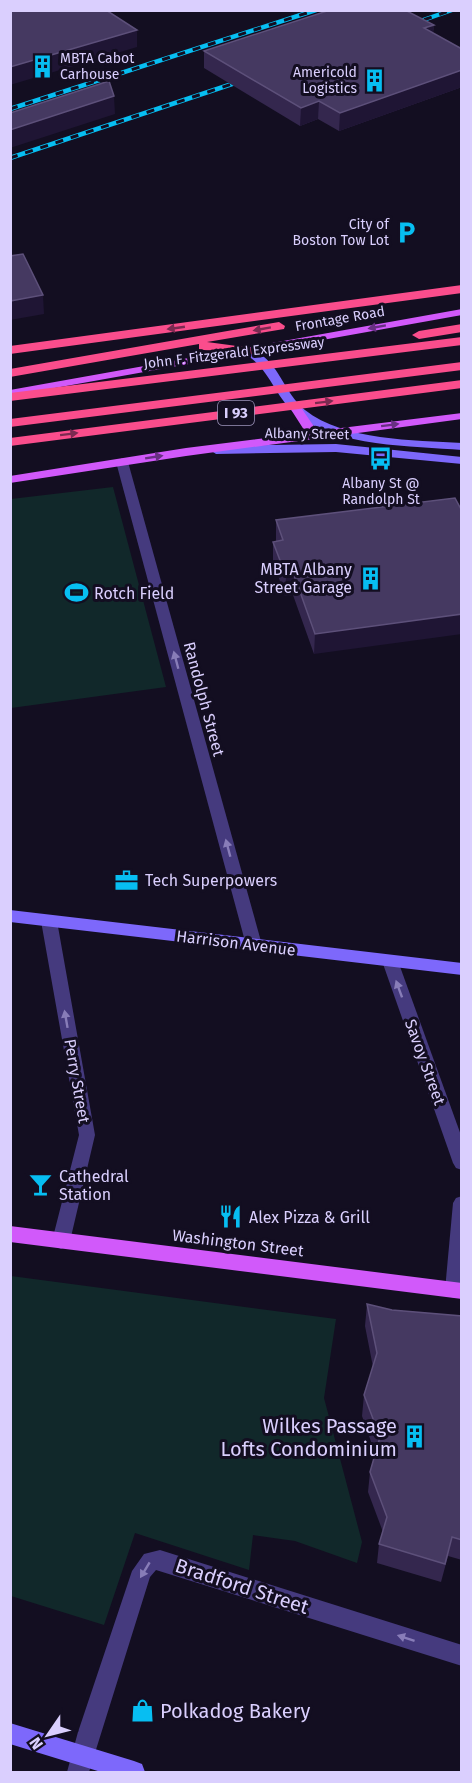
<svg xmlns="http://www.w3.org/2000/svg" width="472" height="1783" font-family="'Fira Sans',sans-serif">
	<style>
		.green { fill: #11282a }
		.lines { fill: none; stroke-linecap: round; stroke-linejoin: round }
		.street { fill: #453a7e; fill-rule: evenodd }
		.secondary { fill: #7d68fb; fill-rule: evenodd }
		.primary { fill: #d159fa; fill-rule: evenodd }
		.highway { fill: #fa4d8c; fill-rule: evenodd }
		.rail-casing { stroke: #07bef2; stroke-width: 4.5 }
		.rail { stroke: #130e21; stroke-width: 3; stroke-dasharray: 8; stroke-linecap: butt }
		.wall { fill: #34274e }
		.shaded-wall { fill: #1f1534 }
		.building { fill: #453961; stroke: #5d507a; stroke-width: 1.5 }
		.oneway { fill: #683083 }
		.oneway2 { fill: #7b2a51 }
		.oneway3 { fill: #887db8 }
		.labels { text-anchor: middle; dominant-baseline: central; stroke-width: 6; stroke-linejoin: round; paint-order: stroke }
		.far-poi-label { font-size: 14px; fill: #dacffe; stroke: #130e21; text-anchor: end }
		.far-street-label { font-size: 14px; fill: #dacffe; stroke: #130e21 }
		.shield { fill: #130e21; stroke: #9e95bc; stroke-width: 1.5 }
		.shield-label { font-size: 15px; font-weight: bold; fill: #dacffe }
		.poi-label { font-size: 16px; fill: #dacffe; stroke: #130e21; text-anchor: start }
		.street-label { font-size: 16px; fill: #dacffe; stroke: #130e21 }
		.near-poi-label { font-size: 20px; fill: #dacffe; stroke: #130e21; text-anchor: end }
		.near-street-label { font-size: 20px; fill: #dacffe; stroke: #130e21 }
	</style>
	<rect width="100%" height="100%" fill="#130e21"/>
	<g class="green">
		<polygon points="113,487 166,687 11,708 11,499"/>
		<polygon points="11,1276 336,1319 324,1398 362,1542 357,1563 295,1541 253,1535 249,1570 135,1533 104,1625 11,1596"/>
	</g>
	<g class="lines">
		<g class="street">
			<polygon points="122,458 128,462 262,945 259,949 249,949 246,945 116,462"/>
			<polygon points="49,915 54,917 57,921 95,1135 70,1241 67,1246 61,1249 55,1246 52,1241 79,1135 41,921 44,917"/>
			<polygon points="390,955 395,957 398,961 462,1138 462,1170 456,1168 453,1163 382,961 385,957"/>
			<polygon points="462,1196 462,1293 454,1298 448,1296 445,1290 453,1203 456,1198"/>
			<polygon points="160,1550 462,1645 462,1666 156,1570 150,1577 89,1772 67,1772 78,1732 132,1571 144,1554"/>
		</g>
		<g class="secondary">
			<path d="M247,348c32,9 35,44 58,62 39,31 109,30 157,33v7c-49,-4 -126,-3 -165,-35 -23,-18 -27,-48 -54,-62v-4z"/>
			<polygon points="336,444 462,457 462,464 336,452 216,454 210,450 216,446"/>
			<polygon points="10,910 462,963 462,975 10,922"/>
			<polygon points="10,1723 134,1761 142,1764 145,1772 101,1772 10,1744"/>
		</g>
		<g class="primary">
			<polygon points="462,309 462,315 10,396 10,390"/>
			<polygon points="296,405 300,406 317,431 462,413 462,419 186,456 10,483 10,476 186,448 306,433 290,408"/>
			<polygon points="10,1226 462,1283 462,1299 10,1242"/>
		</g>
		<g class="highway">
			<polygon points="462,285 462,293 10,354 10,346"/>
			<polygon points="279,322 285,326 284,329 207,342 252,348 254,351 252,354 247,355 204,350 199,349 199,344 10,377 10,369"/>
			<polygon points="462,324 462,332 419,339 412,335 419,331"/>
			<polygon points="462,337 462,345 10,401 10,393"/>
			<polygon points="462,362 462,370 10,427 10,419"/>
			<polygon points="462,380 462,388 10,446 10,438"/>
		</g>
		<defs>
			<g id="rail">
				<polyline points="409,25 452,10"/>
				<polyline points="10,109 316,10"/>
				<polyline points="10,158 247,79"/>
			</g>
		</defs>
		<use href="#rail" class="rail-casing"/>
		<use href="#rail" class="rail"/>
	</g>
	<g class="wall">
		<polygon points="434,25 433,33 462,49 462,87 339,131 318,119 300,126 204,68 204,51"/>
		<polygon points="455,498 314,654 293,595 285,596 273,561 273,542 276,541 276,520"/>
		<polygon points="367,1304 392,1310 462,1316 462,1560 448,1556 441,1582 377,1563 379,1544 383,1532 368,1492 370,1472 375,1453 362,1416 364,1395 373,1367 365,1326"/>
	</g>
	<g class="shaded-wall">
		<polygon points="434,25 432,43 424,28"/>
		<polygon points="137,30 137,47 10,85 10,67"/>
		<polygon points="462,70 462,87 339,131 340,113"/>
		<polygon points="114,96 115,114 10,148 10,130"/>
		<polygon points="319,101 318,119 300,126 301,108"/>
		<polygon points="43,295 44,314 10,320 10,301"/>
		<polygon points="294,575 293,595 285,596 286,576"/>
		<polygon points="462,614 462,634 314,654 315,634"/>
	</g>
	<g class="building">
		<polygon points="10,10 106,10 137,30 10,67"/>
		<polygon points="330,10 405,10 434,25 424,28 462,49 462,70 340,113 319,101 301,108 204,51"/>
		<polygon points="109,81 114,96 10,130 10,113"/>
		<polygon points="23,254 43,295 10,301 10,256"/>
		<polygon points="455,498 462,511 462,614 315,634 294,575 286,576 273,542 283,540 276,520"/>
		<polygon points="367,1304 392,1310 462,1316 462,1540 452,1537 445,1564 379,1544 387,1517 370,1472 380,1437 364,1395 377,1353"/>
	</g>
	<defs><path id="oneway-solid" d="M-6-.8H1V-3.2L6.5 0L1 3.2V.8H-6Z" transform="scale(1.5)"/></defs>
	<g class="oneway">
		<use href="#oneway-solid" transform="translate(377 327) rotate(170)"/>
		<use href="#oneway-solid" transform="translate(390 425) rotate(-7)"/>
		<use href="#oneway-solid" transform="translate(154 457) rotate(-9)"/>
	</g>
	<g class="oneway2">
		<use href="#oneway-solid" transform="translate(176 328) rotate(172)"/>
		<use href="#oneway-solid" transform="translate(262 329) rotate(170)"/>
		<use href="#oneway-solid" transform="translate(324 402) rotate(-7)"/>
		<use href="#oneway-solid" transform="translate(69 434) rotate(-7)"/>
	</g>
	<g class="oneway3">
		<use href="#oneway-solid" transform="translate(176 660) rotate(-105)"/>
		<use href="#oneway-solid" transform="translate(228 848) rotate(-105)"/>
		<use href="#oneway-solid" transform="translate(399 989) rotate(-110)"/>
		<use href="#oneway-solid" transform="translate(66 1019) rotate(-100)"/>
		<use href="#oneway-solid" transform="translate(145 1570) rotate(121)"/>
		<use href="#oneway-solid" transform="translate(406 1638) rotate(-162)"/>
	</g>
	<defs>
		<symbol id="building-bare" viewBox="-9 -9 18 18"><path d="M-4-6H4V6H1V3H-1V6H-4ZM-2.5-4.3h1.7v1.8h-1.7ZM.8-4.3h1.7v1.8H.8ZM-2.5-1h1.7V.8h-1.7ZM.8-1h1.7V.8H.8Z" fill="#07bef2" stroke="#130e21" stroke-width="2.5" paint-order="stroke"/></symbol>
		<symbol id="parking-bare" viewBox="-9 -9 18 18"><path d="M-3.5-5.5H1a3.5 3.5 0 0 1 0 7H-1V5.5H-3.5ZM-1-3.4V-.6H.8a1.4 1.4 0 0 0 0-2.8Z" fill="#07bef2" stroke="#130e21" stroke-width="2.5" paint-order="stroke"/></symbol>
		<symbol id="bus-bare" viewBox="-9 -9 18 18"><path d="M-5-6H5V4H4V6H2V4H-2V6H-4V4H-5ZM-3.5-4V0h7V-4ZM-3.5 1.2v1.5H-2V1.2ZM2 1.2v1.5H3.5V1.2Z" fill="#07bef2" stroke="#130e21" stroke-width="2.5" paint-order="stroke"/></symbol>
		<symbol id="stadium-bare" viewBox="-9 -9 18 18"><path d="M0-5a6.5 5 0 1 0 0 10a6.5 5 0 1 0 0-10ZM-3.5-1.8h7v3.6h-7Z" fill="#07bef2" stroke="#130e21" stroke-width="2.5" paint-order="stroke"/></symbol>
		<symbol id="office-bare" viewBox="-9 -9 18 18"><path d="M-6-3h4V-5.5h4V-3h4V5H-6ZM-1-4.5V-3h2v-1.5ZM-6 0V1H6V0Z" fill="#07bef2" stroke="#130e21" stroke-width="2.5" paint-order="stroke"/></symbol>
		<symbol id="bar-bare" viewBox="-9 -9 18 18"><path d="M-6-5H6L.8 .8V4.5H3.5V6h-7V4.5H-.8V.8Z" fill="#07bef2" stroke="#130e21" stroke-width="2.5" paint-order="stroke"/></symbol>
		<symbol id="restaurant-bare" viewBox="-9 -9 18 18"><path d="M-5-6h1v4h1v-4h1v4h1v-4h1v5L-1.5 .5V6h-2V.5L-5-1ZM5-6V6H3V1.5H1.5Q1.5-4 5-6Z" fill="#07bef2" stroke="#130e21" stroke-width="2.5" paint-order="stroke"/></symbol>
		<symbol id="shop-bare" viewBox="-9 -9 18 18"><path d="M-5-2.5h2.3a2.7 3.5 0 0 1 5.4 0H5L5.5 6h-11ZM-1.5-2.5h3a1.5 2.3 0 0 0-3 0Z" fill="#07bef2" stroke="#130e21" stroke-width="2.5" paint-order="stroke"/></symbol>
	</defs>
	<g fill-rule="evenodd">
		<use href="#building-bare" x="26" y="50" width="33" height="33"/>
		<use href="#building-bare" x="358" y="64" width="33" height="33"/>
		<use href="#parking-bare" x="390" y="216" width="33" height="33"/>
		<use href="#bus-bare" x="364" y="442" width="33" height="33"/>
		<use href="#building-bare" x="354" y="562" width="33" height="33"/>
		<use href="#stadium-bare" x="60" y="576" width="33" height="33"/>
		<use href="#office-bare" x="110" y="864" width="33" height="33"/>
		<use href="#bar-bare" x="24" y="1168" width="33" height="33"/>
		<use href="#restaurant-bare" x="214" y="1200" width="33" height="33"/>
		<use href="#building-bare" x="398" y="1420" width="33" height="33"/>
		<use href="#shop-bare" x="126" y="1694" width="33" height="33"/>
	</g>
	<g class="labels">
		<g class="far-poi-label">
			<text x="60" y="58" text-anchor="start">MBTA Cabot<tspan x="60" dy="16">Carhouse</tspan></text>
			<text x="357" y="72">Americold<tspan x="357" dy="16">Logistics</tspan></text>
			<text x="389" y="224">City of<tspan x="389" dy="16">Boston Tow Lot</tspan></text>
			<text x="381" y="483" text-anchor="middle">Albany St @<tspan x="381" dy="16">Randolph St</tspan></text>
		</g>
		<g class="far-street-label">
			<text transform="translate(340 319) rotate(-10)">Frontage Road</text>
			<text transform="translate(234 353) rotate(-7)">John F. Fitzgerald Expressway</text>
			<text transform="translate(307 434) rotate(1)">Albany Street</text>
		</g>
		<rect class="shield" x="218" y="401" width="36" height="24" rx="4.5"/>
		<g class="shield-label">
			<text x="236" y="413">I 93</text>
		</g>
		<g class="poi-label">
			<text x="352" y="569" text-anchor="end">MBTA Albany<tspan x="352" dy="18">Street Garage</tspan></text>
			<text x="94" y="593">Rotch Field</text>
			<text x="145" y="880">Tech Superpowers</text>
			<text x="59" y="1176">Cathedral<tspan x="59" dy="18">Station</tspan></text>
			<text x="249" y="1217">Alex Pizza &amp; Grill</text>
		</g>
		<g class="street-label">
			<text transform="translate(204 699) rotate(75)">Randolph Street</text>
			<text transform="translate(236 943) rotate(7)">Harrison Avenue</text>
			<text transform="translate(425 1062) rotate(70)">Savoy Street</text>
			<text transform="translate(77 1081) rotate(80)">Perry Street</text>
			<text transform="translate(238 1243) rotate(7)">Washington Street</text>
		</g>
		<g class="near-poi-label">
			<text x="397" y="1426">Wilkes Passage<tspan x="397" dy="23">Lofts Condominium</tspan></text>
			<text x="160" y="1711" text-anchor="start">Polkadog Bakery</text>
		</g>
		<g class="near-street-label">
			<text transform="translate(242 1586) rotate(18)">Bradford Street</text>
		</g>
	</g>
	<rect width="472" height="1783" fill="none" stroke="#dacffe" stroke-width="24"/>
	<g transform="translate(48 1735) rotate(235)" stroke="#130e21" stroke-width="4.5" paint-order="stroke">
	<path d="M0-4.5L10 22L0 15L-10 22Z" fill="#dacffe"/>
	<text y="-9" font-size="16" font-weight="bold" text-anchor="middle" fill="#dacffe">N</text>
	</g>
</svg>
